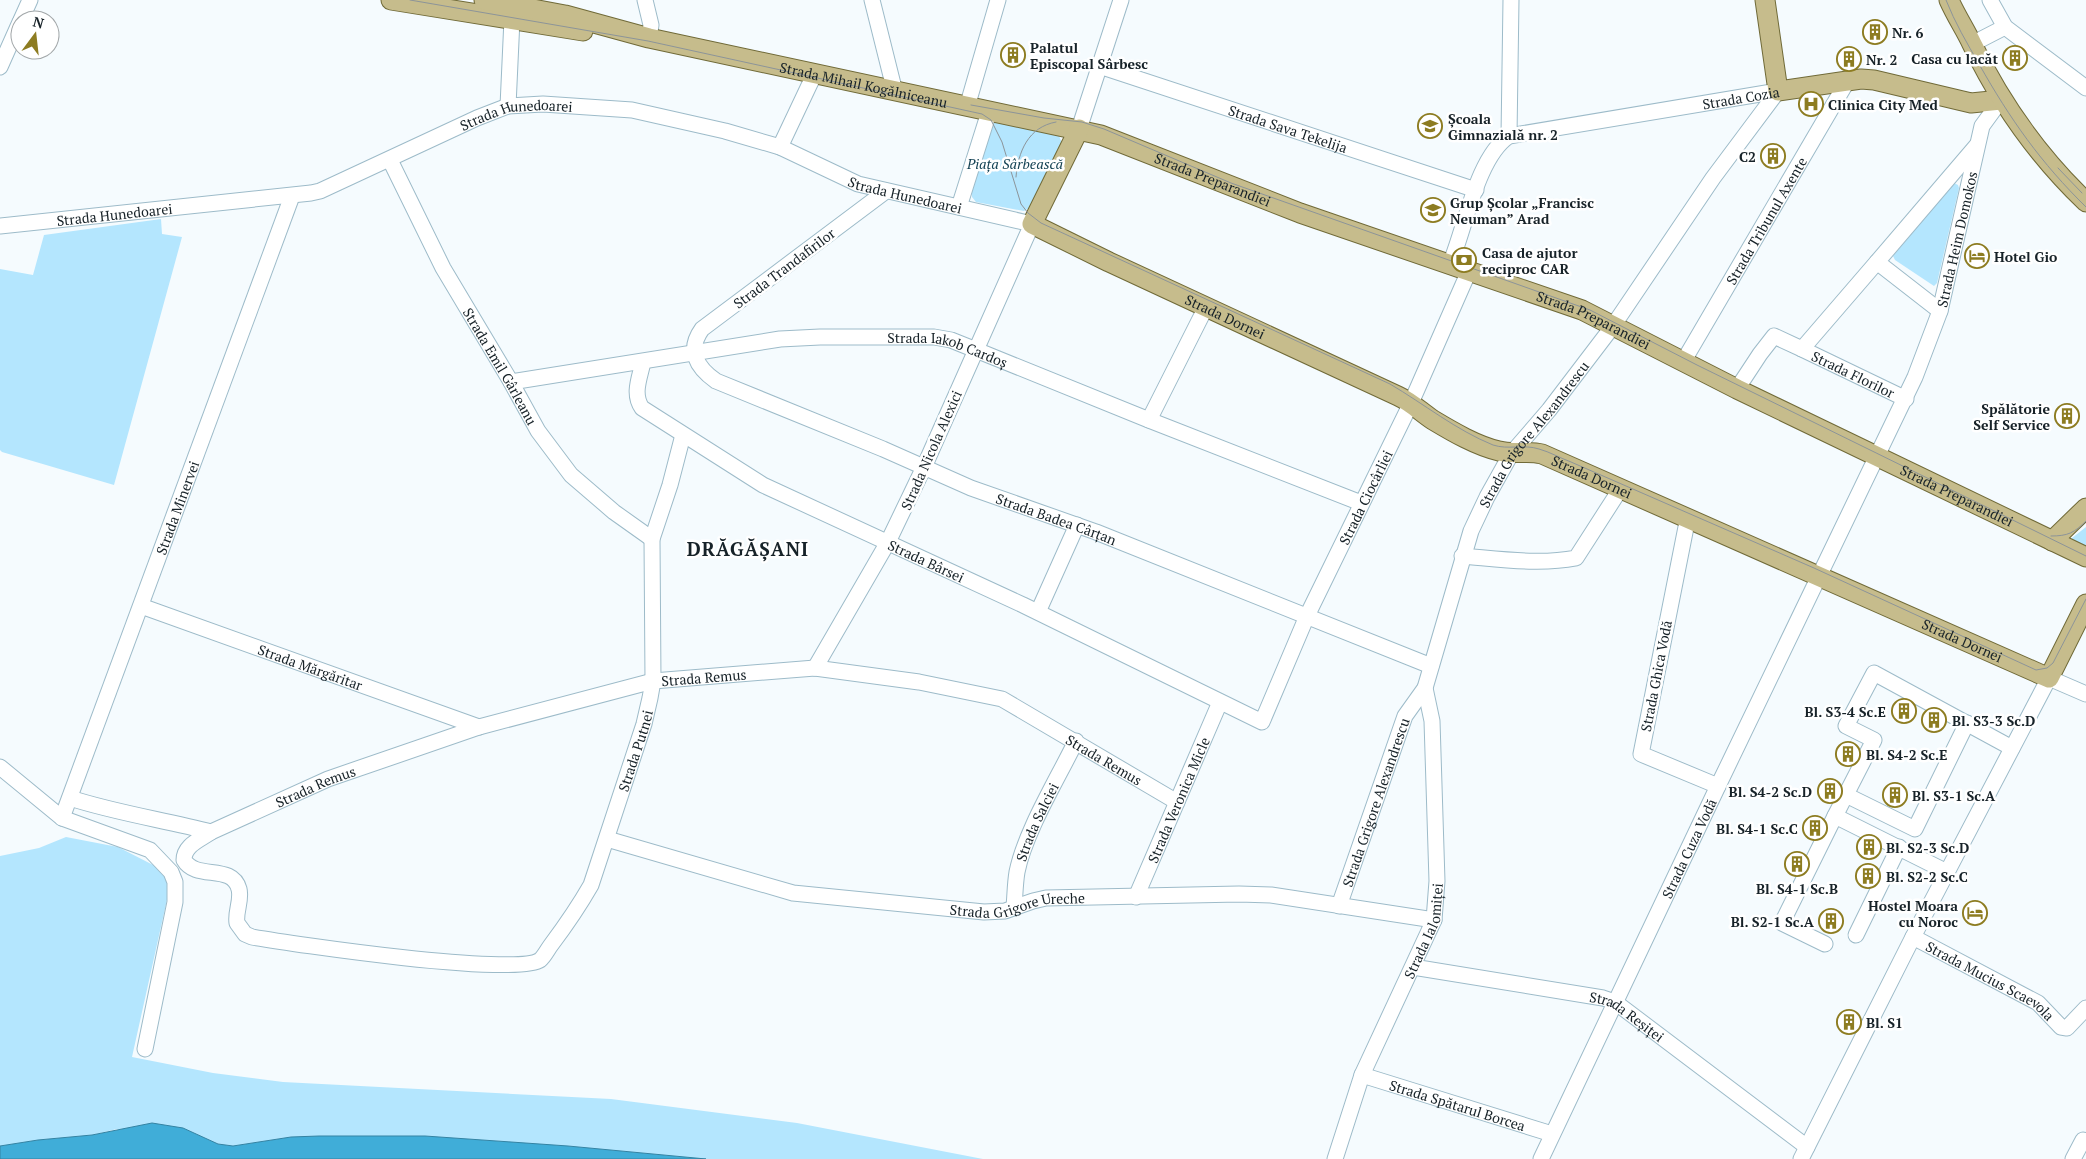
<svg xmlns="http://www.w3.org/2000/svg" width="2086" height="1159" font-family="'PT Serif',serif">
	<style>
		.green { fill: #b4e6fe }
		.water { fill: #40add8; stroke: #3483a3 }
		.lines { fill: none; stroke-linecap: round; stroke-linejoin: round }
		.minor-casing { stroke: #9dbbc9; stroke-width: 17 }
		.major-casing { stroke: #706a38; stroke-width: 21 }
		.minor { stroke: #fff; stroke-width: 15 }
		.major { stroke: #c6bc8c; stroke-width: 19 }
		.tram { stroke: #8c9499; stroke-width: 1 }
		.labels { text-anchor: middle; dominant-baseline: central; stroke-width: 5; stroke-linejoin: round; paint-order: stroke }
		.poi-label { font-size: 14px; font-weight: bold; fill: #172228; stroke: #fff; text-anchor: start }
		.street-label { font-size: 14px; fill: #172228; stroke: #fff }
		.park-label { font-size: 14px; font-style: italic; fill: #144254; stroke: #fff }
		.district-label { font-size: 19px; font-weight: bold; letter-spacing: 1px; fill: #172228; stroke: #fff }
	</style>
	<rect width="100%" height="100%" fill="#f5fbfe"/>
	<g class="green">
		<polygon points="995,121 1057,131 1062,143 1033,206 1024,211 976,202 972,197 972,189 988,129"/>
		<polygon points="1954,183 1958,185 1959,188 1937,283 1934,286 1895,260 1893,256"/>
		<polygon points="161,219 162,234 182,237 114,485 2,452 0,450 0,269 33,275 44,235"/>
		<polygon points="2086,527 2086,551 2067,542"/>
		<polygon points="66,837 118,847 159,868 170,886 132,1057 213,1073 283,1082 611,1099 797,1123 983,1159 706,1159 568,1146 291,1137 233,1146 218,1144 183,1128 117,1129 92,1135 38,1140 0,1146 0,856 39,848"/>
	</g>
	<polygon class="water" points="152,1123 183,1128 218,1144 233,1146 291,1137 319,1136 425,1136 568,1146 706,1159 0,1159 0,1146 38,1140 92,1135"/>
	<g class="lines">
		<defs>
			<g id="minor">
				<polyline points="645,0 651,25 649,38"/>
				<polyline points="872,0 895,92"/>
				<polyline points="1990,0 2005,27 2086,88"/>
				<polyline points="21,20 30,0"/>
				<polyline points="1972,44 2005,27"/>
				<path id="s1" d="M1099,66l377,124"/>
				<polyline points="0,67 20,22"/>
				<polyline points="508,106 512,19"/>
				<polyline points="967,107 998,0"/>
				<polyline points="1079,129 1121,0"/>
				<polyline points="1509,136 1511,0"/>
				<polyline points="780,147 814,75"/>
				<path id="s2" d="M390,160l53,108 68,114 27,49 33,44 43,37 38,27"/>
				<path id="s3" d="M886,191l-184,138c-15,21 -6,38 14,52l167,68 88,39 125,44 335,134"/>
				<polyline points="959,207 989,112"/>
				<path id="s4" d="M0,226l311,-33 9,-2 157,-73 31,-12 35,-2 89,6 93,21 55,16 78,37 174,40 -108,243 -36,75 -73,126"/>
				<path id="s5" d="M1877,262l-75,87 104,50"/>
				<path id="s6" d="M1450,264c15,-35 27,-107 59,-128l269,-45"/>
				<polyline points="1940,311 1877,262 1977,145"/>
				<path id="s7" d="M643,362c-3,15 -11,32 -1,46l121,77 260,120 239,117 45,-106 104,-213 58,-132"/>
				<path id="s8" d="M1683,362l165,-282"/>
				<path id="s9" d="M511,382l269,-43 40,-2h114l17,3 25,10 173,70 212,83"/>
				<polyline points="1737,389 1760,354 1774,336 1802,349"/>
				<polyline points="1149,420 1206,307"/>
				<polyline points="1688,517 1641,754 1718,786"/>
				<path d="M1462,556c37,3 77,9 114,2l45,-70"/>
				<path id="s10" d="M141,606l338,121"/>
				<polyline points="1038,612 1077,525"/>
				<polyline points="0,767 62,818 150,850 171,872 175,882 175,902 145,1049"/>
				<polyline points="1846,795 1915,829 1967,723"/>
				<path id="s11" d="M70,798c46,15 95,22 141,34 -11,8 -27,13 -27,28 12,21 48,3 55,29 3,11 -4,23 -2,34l8,11 7,3c40,7 264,40 288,23 4,-3 8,-11 11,-15 15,-20 28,-39 40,-60l53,-161 6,-26 3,-17 -1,-142 18,-54 13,-50"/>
				<polyline points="1835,816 1874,740 1846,726 1874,673 2012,748"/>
				<path id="s12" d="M62,818l230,-622"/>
				<path id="s13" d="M211,832l117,-53 151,-52 174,-46 162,-13 104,14 83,17 175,103"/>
				<path id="s14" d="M607,839l186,54 191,19 21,-1 28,-10 13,-3 193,-4 32,1 163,25"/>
				<path id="s15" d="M1136,897l84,-195"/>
				<path id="s16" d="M1339,906l66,-190 20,-28 46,-157 16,-34 24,-43 38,-44 64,-84 100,-148 65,-87"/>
				<path id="s17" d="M1014,907c1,-11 1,-23 3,-35 8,-40 40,-92 59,-131"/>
				<polyline points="1856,935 1899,847"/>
				<path id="s18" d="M1913,937l125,66 23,24 6,1 19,-20"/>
				<polyline points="1825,944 1782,923 1835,816 1947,872"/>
				<path id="s19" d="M1413,967l190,31 12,4 192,145"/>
				<path id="s20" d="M1362,1075l190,59"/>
				<path id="s21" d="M1335,1159l27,-84 72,-155 3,-39 -5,-160 -7,-33"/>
				<path id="s22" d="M1541,1159l177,-373 197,-409 25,-66 42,-185 19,-26"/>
				<polyline points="1801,1159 1913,937 2049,678 2086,694"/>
				<polyline points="2073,1159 2083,1140"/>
			</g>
			<g id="major">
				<polyline points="391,0 583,31"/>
				<path id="s23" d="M484,0l81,15 84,23 452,97 199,78 282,97 155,79 349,168"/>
				<polyline points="1765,0 1778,91 1861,79 1874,80 1971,103 2001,100"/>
				<path d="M1949,0c7,16 16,29 23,44 29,60 66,112 114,158"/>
				<path id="s24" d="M1079,129l-47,95 77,38 289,134c13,6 23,16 35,24 20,12 44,26 66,31 15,4 29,-1 43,3l507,224 37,-74"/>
				<polyline points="2052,541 2086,508"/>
			</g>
		</defs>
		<use href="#minor" class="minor-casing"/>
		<use href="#major" class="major-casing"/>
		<use href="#minor" class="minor"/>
		<use href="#major" class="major"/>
		<g class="tram">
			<path d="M410,0l238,41 334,73 9,6 11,22 19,62 7,9 13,10 349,161c34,20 66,46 103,61 15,5 31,-1 46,4 11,3 21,9 32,13l243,106 222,102 11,-2 6,-5 33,-64"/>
			<path d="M1946,0c9,23 21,43 33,64 31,55 62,99 107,143"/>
			<polyline points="971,105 1044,118 1082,122 1104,129 1231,183 1590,310 1697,365 2086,556"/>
			<polyline points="2058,168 2082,193"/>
			<path d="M1016,177c2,-25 12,-50 40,-55"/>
			<path d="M2051,536c17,0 23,-3 35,-15"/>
		</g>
	</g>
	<defs>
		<symbol id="building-ring" viewBox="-11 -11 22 22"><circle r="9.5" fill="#fff" stroke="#8d7c21" stroke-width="1.5"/><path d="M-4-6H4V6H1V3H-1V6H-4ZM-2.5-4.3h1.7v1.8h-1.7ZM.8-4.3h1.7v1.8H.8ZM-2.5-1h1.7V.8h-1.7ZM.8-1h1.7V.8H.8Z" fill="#8d7c21"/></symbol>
		<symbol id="hospital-ring" viewBox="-11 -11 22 22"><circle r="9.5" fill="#fff" stroke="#8d7c21" stroke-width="1.5"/><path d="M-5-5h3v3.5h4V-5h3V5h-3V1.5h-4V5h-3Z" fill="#8d7c21"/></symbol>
		<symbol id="school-ring" viewBox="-11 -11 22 22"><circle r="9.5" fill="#fff" stroke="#8d7c21" stroke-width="1.5"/><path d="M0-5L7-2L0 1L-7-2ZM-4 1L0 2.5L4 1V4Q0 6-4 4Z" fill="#8d7c21"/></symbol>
		<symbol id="hotel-ring" viewBox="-11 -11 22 22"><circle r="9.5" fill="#fff" stroke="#8d7c21" stroke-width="1.5"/><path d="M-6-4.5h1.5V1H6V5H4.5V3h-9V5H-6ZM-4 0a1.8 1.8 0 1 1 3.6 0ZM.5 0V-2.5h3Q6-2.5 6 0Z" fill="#8d7c21"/></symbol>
		<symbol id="bank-ring" viewBox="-11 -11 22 22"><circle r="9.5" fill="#fff" stroke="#8d7c21" stroke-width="1.5"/><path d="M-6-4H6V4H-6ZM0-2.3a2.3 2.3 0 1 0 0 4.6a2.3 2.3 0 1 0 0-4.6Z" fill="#8d7c21"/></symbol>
	</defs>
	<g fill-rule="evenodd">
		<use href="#building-ring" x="1861" y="18" width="28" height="28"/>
		<use href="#building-ring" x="999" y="41" width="28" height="28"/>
		<use href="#building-ring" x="2001" y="44" width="28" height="28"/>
		<use href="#building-ring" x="1835" y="45" width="28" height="28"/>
		<use href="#hospital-ring" x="1797" y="90" width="28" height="28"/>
		<use href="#school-ring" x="1416" y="112" width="28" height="28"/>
		<use href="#building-ring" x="1759" y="142" width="28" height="28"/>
		<use href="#school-ring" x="1419" y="196" width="28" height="28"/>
		<use href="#hotel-ring" x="1963" y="242" width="28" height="28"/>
		<use href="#bank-ring" x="1450" y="246" width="28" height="28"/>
		<use href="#building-ring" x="2053" y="402" width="28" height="28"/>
		<use href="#building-ring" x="1890" y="697" width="28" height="28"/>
		<use href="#building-ring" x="1920" y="706" width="28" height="28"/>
		<use href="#building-ring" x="1834" y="740" width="28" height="28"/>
		<use href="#building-ring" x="1816" y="777" width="28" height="28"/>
		<use href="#building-ring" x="1881" y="781" width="28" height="28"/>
		<use href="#building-ring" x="1801" y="814" width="28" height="28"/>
		<use href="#building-ring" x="1855" y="833" width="28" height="28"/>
		<use href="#building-ring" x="1783" y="850" width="28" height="28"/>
		<use href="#building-ring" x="1854" y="862" width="28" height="28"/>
		<use href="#hotel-ring" x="1961" y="899" width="28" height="28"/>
		<use href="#building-ring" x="1817" y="907" width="28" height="28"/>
		<use href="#building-ring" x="1835" y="1008" width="28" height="28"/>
	</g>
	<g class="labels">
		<g class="poi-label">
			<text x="1892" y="32">Nr. 6</text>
			<text x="1030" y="47">Palatul<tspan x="1030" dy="16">Episcopal Sârbesc</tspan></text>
			<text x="1998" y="58" text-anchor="end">Casa cu lacăt</text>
			<text x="1866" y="59">Nr. 2</text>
			<text x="1828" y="104">Clinica City Med</text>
			<text x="1448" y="118">Școala<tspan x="1448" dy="16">Gimnazială nr. 2</tspan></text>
			<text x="1756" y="156" text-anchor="end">C2</text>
			<text x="1450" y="202">Grup Școlar „Francisc<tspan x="1450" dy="16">Neuman” Arad</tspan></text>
			<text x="1482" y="252">Casa de ajutor<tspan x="1482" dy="16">reciproc CAR</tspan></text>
			<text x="1994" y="256">Hotel Gio</text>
			<text x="2050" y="408" text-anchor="end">Spălătorie<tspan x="2050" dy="16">Self Service</tspan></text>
			<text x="1886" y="711" text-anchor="end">Bl. S3-4 Sc.E</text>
			<text x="1952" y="720">Bl. S3-3 Sc.D</text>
			<text x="1866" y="754">Bl. S4-2 Sc.E</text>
			<text x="1812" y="791" text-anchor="end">Bl. S4-2 Sc.D</text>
			<text x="1912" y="795">Bl. S3-1 Sc.A</text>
			<text x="1798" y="828" text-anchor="end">Bl. S4-1 Sc.C</text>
			<text x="1886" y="847">Bl. S2-3 Sc.D</text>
			<text x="1886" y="876">Bl. S2-2 Sc.C</text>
			<text x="1797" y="888" text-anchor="middle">Bl. S4-1 Sc.B</text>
			<text x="1958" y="905" text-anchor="end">Hostel Moara<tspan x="1958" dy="16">cu Noroc</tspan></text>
			<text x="1814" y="921" text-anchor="end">Bl. S2-1 Sc.A</text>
			<text x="1866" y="1022">Bl. S1</text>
		</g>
		<g class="street-label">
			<text stroke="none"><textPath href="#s23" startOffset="389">Strada Mihail Kogălniceanu</textPath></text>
			<text stroke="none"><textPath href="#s6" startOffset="378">Strada Cozia</textPath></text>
			<text stroke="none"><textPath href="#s4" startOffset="535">Strada Hunedoarei</textPath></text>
			<text stroke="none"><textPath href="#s1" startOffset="199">Strada Sava Tekelija</textPath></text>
			<text stroke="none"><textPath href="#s23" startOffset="752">Strada Preparandiei</textPath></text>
			<text stroke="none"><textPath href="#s4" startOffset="940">Strada Hunedoarei</textPath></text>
			<text stroke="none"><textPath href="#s4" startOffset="115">Strada Hunedoarei</textPath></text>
			<text stroke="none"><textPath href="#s8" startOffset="164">Strada Tribunul Axente</textPath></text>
			<text stroke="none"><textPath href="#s22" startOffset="1011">Strada Heim Domokos</textPath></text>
			<text transform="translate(784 268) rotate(-37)">Strada Trandafirilor</text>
			<text stroke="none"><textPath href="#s24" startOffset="320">Strada Dornei</textPath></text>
			<text stroke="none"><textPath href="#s23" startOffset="1158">Strada Preparandiei</textPath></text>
			<text stroke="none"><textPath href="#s9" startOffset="442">Strada Iakob Cardoș</textPath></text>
			<text stroke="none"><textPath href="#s2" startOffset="234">Strada Emil Gârleanu</textPath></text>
			<text stroke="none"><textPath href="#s5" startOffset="172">Strada Florilor</textPath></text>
			<text stroke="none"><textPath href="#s16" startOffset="515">Strada Grigore Alexandrescu</textPath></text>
			<text transform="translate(931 450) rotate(-66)">Strada Nicola Alexici</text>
			<text stroke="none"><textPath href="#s24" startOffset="724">Strada Dornei</textPath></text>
			<text stroke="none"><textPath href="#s7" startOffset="991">Strada Ciocârliei</textPath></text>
			<text stroke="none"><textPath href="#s23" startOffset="1562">Strada Preparandiei</textPath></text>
			<text stroke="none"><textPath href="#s12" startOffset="331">Strada Minervei</textPath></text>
			<text stroke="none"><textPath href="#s3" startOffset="659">Strada Badea Cârțan</textPath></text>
			<text stroke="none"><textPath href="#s7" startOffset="371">Strada Bârsei</textPath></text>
			<text stroke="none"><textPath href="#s24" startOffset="1129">Strada Dornei</textPath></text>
			<text stroke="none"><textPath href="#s10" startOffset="180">Strada Mărgăritar</textPath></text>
			<text stroke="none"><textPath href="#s13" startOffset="519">Strada Remus</textPath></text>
			<text transform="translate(1656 676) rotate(-79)">Strada Ghica Vodă</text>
			<text stroke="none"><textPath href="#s11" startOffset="830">Strada Putnei</textPath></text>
			<text stroke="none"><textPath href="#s13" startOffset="939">Strada Remus</textPath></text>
			<text stroke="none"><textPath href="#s13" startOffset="114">Strada Remus</textPath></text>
			<text stroke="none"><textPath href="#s15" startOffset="106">Strada Veronica Micle</textPath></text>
			<text stroke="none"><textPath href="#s16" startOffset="110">Strada Grigore Alexandrescu</textPath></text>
			<text stroke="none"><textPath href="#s17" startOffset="89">Strada Salciei</textPath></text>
			<text stroke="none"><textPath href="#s22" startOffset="344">Strada Cuza Vodă</textPath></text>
			<text stroke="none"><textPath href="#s14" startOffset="420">Strada Grigore Ureche</textPath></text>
			<text stroke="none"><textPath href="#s21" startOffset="246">Strada Ialomiței</textPath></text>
			<text stroke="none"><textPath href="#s18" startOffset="89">Strada Mucius Scaevola</textPath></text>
			<text stroke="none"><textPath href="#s19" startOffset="222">Strada Reșiței</textPath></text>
			<text stroke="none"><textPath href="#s20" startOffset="100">Strada Spătarul Borcea</textPath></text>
		</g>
		<g class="park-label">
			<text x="1015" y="163">Piața Sârbească</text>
		</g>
		<g class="district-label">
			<text x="748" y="548">DRĂGĂȘANI</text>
		</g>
	</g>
	<g transform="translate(35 35) rotate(15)"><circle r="24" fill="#ffffff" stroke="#a2a7a9"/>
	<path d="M0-4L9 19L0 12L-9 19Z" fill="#8d7c21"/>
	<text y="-8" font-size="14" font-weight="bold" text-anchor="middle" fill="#172228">N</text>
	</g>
</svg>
